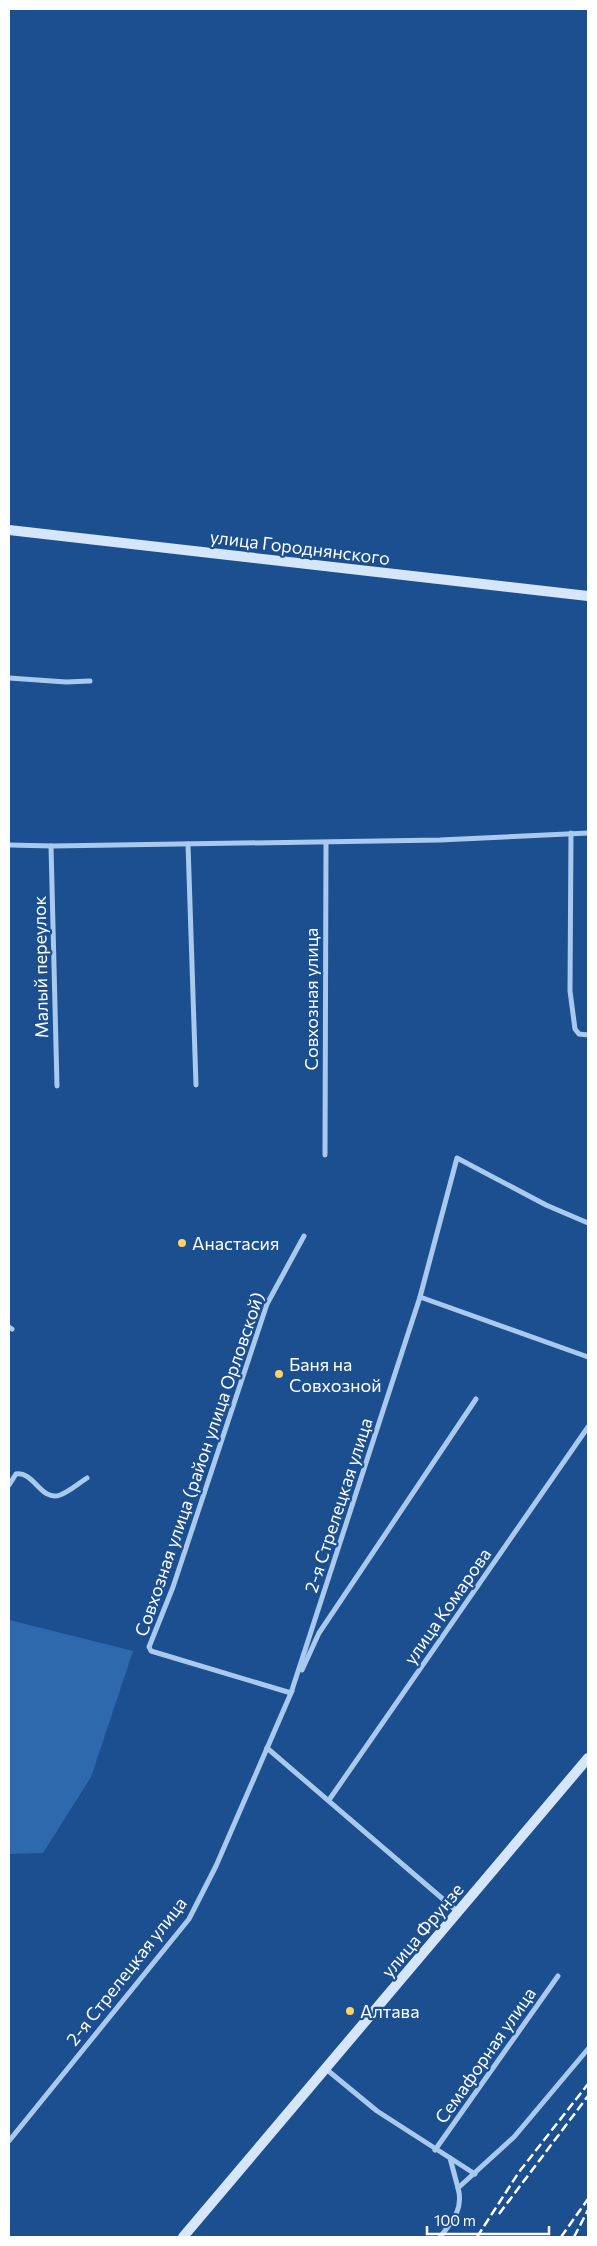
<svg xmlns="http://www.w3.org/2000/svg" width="597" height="2246" font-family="Commissioner,sans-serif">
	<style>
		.green { fill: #2e69ad }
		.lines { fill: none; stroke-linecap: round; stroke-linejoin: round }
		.street { stroke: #a9c9ee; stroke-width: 5 }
		.secondary { stroke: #d6e6fa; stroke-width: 10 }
		.rail { stroke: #fff; stroke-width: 2.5; stroke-dasharray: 9 4; stroke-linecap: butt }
		.poi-dot { fill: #ffd166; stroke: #1b4f8f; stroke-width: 2 }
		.labels { text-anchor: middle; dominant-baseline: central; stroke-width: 4.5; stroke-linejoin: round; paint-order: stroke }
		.street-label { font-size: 18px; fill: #fff; stroke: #1b4f8f }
		.poi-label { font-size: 18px; fill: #fff; stroke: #1b4f8f; text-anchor: start }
	</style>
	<rect width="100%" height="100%" fill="#1b4f8f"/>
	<polygon class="green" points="9,1620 133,1651 91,1777 43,1853 9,1854"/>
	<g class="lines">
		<g class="street">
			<polyline points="9,678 66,682 90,681"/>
			<polyline points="571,833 570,991 575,1029 579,1034 588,1035"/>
			<polyline points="188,844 196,1085"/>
			<polyline points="9,845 53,846 440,840 588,833"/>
			<polyline points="51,846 57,1086"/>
			<polyline points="325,1155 326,843"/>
			<polyline points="420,1297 588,1357"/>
			<polyline points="9,1327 12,1329"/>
			<path d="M9,1485l7,-11c18,-3 25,28 44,21 9,-3 19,-12 27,-17"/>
			<polyline points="302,1670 319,1633 476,1399"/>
			<polyline points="292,1691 291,1693 151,1651 149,1647 173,1587 267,1304 304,1236"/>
			<polyline points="267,1748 458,1912"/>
			<polyline points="329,1800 588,1427"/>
			<polyline points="326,2069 377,2111 475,2174"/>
			<polyline points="9,2141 189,1919 216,1866 291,1693 420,1297 457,1158 546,1205 588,1223"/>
			<polyline points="435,2150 558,1976"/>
			<polyline points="450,2158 458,2188"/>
			<path d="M440,2237c12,-15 24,-28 18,-49l56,-51 74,-88"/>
		</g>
		<g class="secondary">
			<polyline points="9,530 588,596"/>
			<polyline points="183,2237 588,1758"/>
		</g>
		<g class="rail">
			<polyline points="499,2214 588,2096"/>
			<polyline points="477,2237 519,2172 588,2084"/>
			<polyline points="561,2237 588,2199"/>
			<polyline points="574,2237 588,2210"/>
		</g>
	</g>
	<g class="poi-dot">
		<circle cx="182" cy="1243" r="5"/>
		<circle cx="279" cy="1374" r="5"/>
		<circle cx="350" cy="2011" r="5"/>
	</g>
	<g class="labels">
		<g class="street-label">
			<text transform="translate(300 547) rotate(7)">улица Городнянского</text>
			<text transform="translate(40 967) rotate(-91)">Малый переулок</text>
			<text transform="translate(311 999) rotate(-90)">Совхозная улица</text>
			<text transform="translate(199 1464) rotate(-71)">Совхозная улица (район улица Орловской)</text>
			<text transform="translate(338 1505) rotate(-72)">2-я Стрелецкая улица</text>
			<text transform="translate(447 1606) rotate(-55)">улица Комарова</text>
			<text transform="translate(422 1930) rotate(-50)">улица Фрунзе</text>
			<text transform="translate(126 1971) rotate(-52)">2-я Стрелецкая улица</text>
			<text transform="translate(485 2055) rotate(-55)">Семафорная улица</text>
		</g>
		<g class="poi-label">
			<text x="192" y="1243">Анастасия</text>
			<text x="289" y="1364">Баня на<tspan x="289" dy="21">Совхозной</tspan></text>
			<text x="360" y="2011">Алтава</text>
		</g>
	</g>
	<rect width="597" height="2246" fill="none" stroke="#ffffff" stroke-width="20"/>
	<path d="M427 2226v8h122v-8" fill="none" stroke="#ffffff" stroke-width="2.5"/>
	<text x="434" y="2226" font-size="15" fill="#ffffff" stroke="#1b4f8f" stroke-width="4" paint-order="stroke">100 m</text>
</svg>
